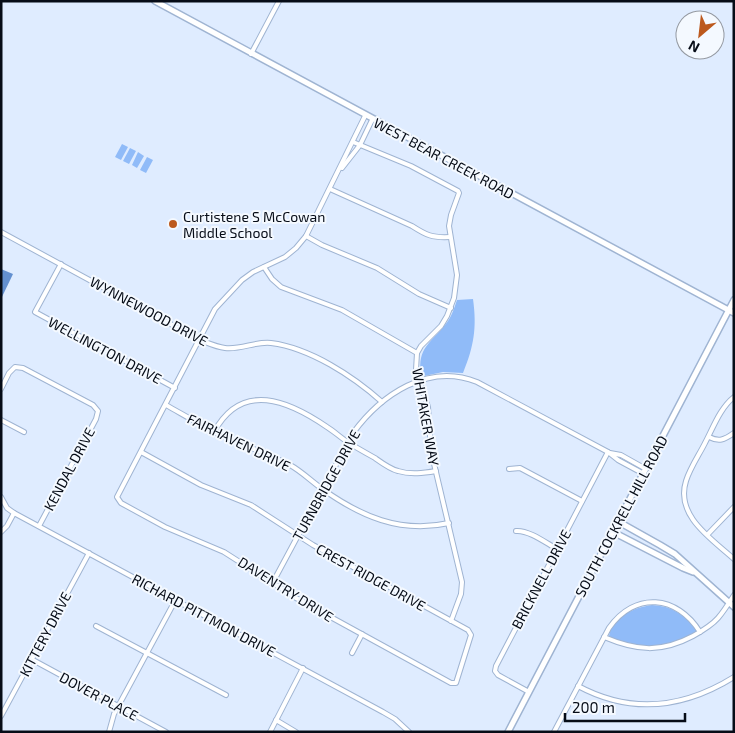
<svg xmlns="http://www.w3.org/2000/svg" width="735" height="733" font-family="'Exo 2',sans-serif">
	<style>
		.green { fill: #90bbf8 }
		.water { fill: #6390d0 }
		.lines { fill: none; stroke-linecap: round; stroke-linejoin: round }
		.street-casing { stroke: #9fb4d2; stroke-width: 6 }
		.secondary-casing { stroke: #9fb4d2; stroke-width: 8 }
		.street { stroke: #fff; stroke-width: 4 }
		.secondary { stroke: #fff; stroke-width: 5 }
		.poi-dot { fill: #bc591d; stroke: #f4f9ff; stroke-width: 2 }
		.labels { text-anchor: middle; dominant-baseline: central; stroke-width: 4; stroke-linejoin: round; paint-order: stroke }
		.street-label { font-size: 14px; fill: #060c17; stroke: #f4f9ff }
		.poi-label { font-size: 14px; fill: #060c17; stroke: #f4f9ff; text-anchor: start }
	</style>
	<rect width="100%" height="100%" fill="#dfecff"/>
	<g class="green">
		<polygon points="122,144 128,147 121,160 115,157"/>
		<polygon points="130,148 136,151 129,164 123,161"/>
		<polygon points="138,152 144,156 137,168 132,165"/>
		<polygon points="147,157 153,160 146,173 140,170"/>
		<path d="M473,299c4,29 1,47 -10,74l-20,-1 -19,4 -3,-2c-4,-26 10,-31 24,-49 6,-7 9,-16 12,-25z"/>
		<path d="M652,605c20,1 31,9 44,24v3c-24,16 -62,20 -87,4 2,-19 26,-29 43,-31z"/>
	</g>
	<polygon class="water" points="1,269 13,274 1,299"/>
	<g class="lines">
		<defs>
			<g id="street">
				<polyline points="251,54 279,1"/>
				<polyline points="353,142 411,166 458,191 459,193 451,215 449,226 457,275 454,298 447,316 441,326 421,346 417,353 416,370 428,407 431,451 462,582 461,594 451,621"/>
				<polyline points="342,168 360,145 372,120"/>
				<path d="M330,189l82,37c14,9 20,12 38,11"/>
				<path d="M1,232l199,108c8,3 16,7 25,8 16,2 31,-7 46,-5 39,5 82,33 111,59"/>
				<polyline points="306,236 322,245 377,268 419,294 451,308"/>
				<polyline points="61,264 35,312 175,388"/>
				<polyline points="264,267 272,279 281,287 342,310 417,353"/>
				<polyline points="1,389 9,373 15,367 23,368 93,405 98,411 96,419 39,526"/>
				<path d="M734,397c-14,11 -21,31 -29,46 -6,12 -15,25 -19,38 -11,35 26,58 48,78"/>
				<path d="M166,405c16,9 33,19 50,28 24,11 50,20 74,32 11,6 20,15 31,23 39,28 79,46 128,35"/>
				<polyline points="1,420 24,432"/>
				<path d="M214,432c28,-52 75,-31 113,-5 8,5 14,11 22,16 8,5 17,10 26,15 7,5 15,11 23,13 13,4 26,2 38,0"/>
				<path d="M709,437c10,5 15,3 25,-4"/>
				<polyline points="141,452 201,485 251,505 313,545 468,630 471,635 456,683 451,683 296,598 224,552 165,527 121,503 117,497 215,309 242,280 253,272 285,257 296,248 306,236 365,116"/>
				<polyline points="610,453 621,455 646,469"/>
				<polyline points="509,469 520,468 582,501"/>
				<polyline points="1,497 7,508 14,513 383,712 395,719 409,732"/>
				<path d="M516,531c13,-1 30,12 41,18"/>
				<polyline points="1,532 7,526 14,513"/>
				<polyline points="708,534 734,507"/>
				<path d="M272,584l81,-151c28,-38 75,-71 124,-51l131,70 10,8 26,14"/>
				<polyline points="96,626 226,695"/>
				<path d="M604,637c33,14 57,16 89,-1 9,-5 18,-10 25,-18 6,-7 11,-15 16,-23"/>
				<polyline points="352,653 362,634"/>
				<polyline points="31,659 166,732"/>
				<path d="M578,686c54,29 106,22 156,-9"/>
				<polyline points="529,692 498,675 495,671 496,666 608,452"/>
				<polyline points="1,716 89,553"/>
				<polyline points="276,720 296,732"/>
				<polyline points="109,732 114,714 176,599"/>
				<polyline points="270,732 303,668"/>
				<path d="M554,732l55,-104c26,-37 68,-33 91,4"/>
			</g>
			<g id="secondary">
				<polyline points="155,1 734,313"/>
				<polyline points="619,522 660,545 675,554 734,607"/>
				<polyline points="613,532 683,568 693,572"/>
				<polyline points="508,732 734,300"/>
			</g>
		</defs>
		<use href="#street" class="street-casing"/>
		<use href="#secondary" class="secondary-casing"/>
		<use href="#street" class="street"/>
		<use href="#secondary" class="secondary"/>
	</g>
	<circle class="poi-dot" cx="173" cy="224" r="5"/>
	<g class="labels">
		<g class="street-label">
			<text transform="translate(444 158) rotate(28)">WEST BEAR CREEK ROAD</text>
			<text transform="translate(149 311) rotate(28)">WYNNEWOOD DRIVE</text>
			<text transform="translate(105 350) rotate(28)">WELLINGTON DRIVE</text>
			<text transform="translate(426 417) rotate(80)">WHITAKER WAY</text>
			<text transform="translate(239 442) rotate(26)">FAIRHAVEN DRIVE</text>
			<text transform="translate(69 469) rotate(-62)">KENDAL DRIVE</text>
			<text transform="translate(326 485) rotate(-61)">TURNBRIDGE DRIVE</text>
			<text transform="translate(621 516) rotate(-62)">SOUTH COCKRELL HILL ROAD</text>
			<text transform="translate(371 577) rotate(29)">CREST RIDGE DRIVE</text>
			<text transform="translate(541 579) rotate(-62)">BRICKNELL DRIVE</text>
			<text transform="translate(286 589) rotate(32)">DAVENTRY DRIVE</text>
			<text transform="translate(204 615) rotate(28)">RICHARD PITTMON DRIVE</text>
			<text transform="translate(45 634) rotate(-62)">KITTERY DRIVE</text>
			<text transform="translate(99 696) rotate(28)">DOVER PLACE</text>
		</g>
		<g class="poi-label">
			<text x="183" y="216">Curtistene S McCowan<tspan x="183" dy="16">Middle School</tspan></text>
		</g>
	</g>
	<rect width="735" height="733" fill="none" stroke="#060c17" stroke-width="5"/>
	<g transform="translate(700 35) rotate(208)"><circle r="24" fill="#f4f9ff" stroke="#959aa2"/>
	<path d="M0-4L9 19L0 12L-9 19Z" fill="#bc591d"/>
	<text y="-8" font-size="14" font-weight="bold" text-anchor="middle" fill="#060c17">N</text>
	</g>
	<path d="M565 713v8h120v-8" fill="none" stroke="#060c17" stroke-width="2.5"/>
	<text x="572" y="713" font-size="15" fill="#060c17" stroke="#f4f9ff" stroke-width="4" paint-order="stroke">200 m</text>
</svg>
